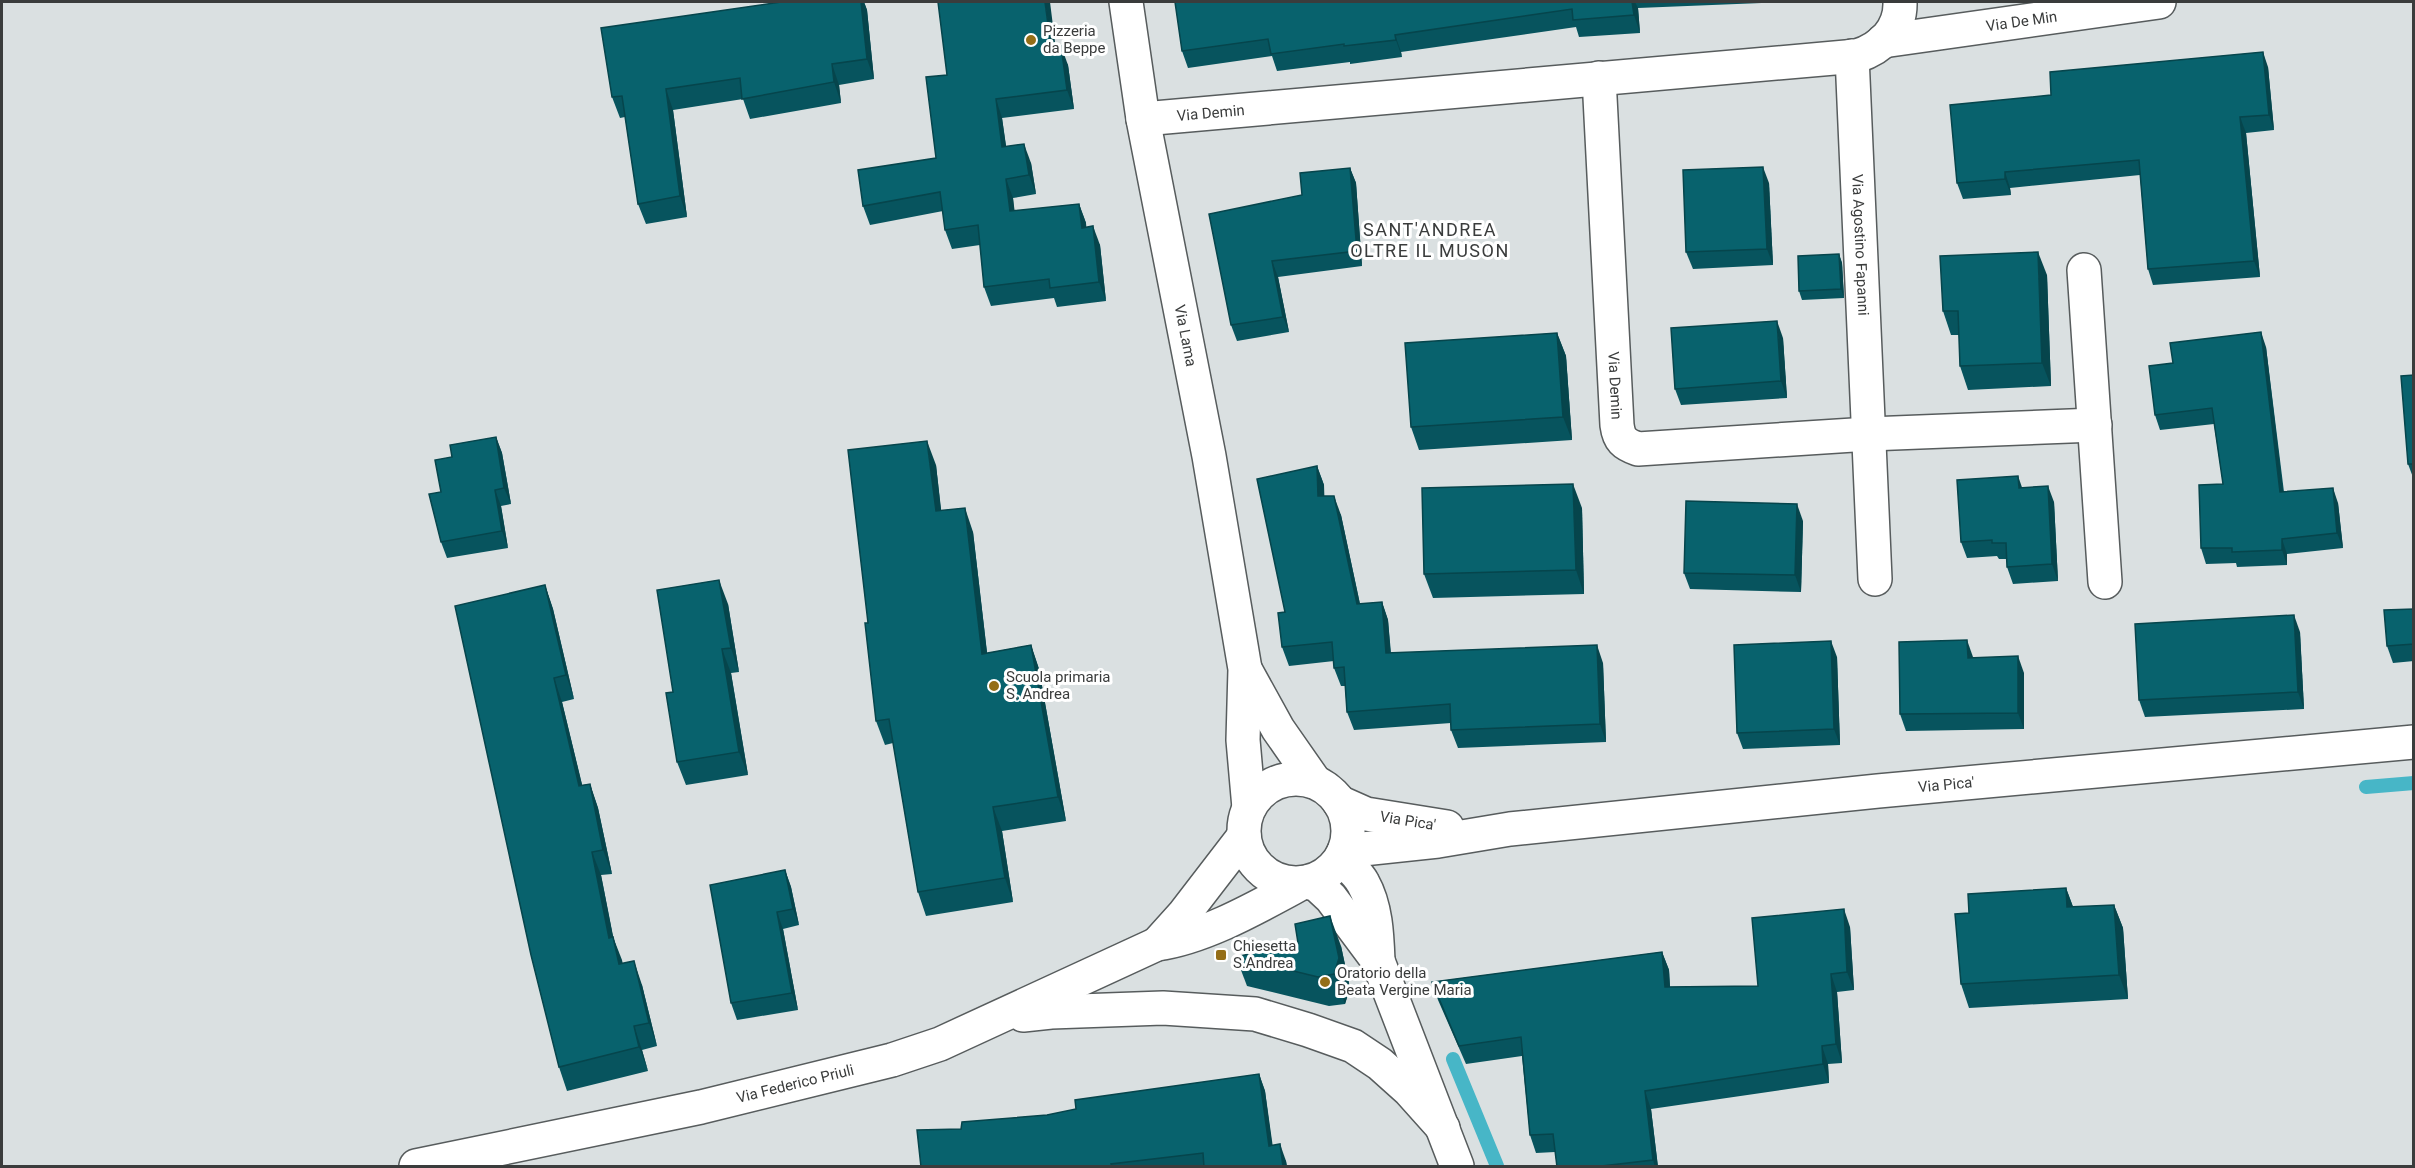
<svg xmlns="http://www.w3.org/2000/svg" width="2415" height="1168" font-family="Roboto,sans-serif">
	<style>
		.lines { fill: none; stroke-linecap: round; stroke-linejoin: round }
		.stream { stroke: #47b6c7; stroke-width: 14 }
		.minor-casing { stroke: #575c5d; stroke-width: 36 }
		.tertiary-casing { stroke: #575c5d; stroke-width: 36 }
		.minor { stroke: #fff; stroke-width: 33 }
		.tertiary { stroke: #fff; stroke-width: 33 }
		.wall { fill: #07545e }
		.shaded-wall { fill: #06454c }
		.building { fill: #08626d; stroke: #06454c; stroke-width: 1.5 }
		.poi-dot { fill: #946e17; stroke: #fff; stroke-width: 2 }
		.labels { text-anchor: middle; dominant-baseline: central; stroke-width: 6; stroke-linejoin: round; paint-order: stroke }
		.street-label { font-size: 15px; fill: #3a3c3c; stroke: #fff }
		.poi-label { font-size: 15px; fill: #3a3c3c; stroke: #fff; text-anchor: start }
		.quarter-label { font-size: 18px; letter-spacing: 1.5px; fill: #3a3c3c; stroke: #fff }
	</style>
	<rect width="100%" height="100%" fill="#dae0e1"/>
	<g class="lines">
		<g class="stream">
			<polyline points="2366,787 2414,783"/>
			<polyline points="1453,1059 1497,1166"/>
		</g>
		<defs>
			<g id="minor">
				<path id="s1" d="M1883,41l276,-39"/>
				<path id="s2" d="M1852,56l23,523"/>
				<path id="s3" d="M1599,78l18,347c2,15 7,19 21,24l231,-15 226,-9"/>
				<path id="s4" d="M1143,119l714,-63c25,-8 44,-27 43,-54"/>
				<polyline points="2084,270 2105,582"/>
			</g>
			<g id="tertiary">
				<path id="s5" d="M1126,2l17,117 66,337 36,213 -2,71 6,68"/>
				<polyline points="1246,671 1278,729 1315,782"/>
				<circle cx="1296" cy="831" r="52"/>
				<path id="s6" d="M1339,802l27,12 81,13"/>
				<path id="s7" d="M1344,851l94,-10 72,-12 368,-38 536,-49"/>
				<path d="M1341,858c7,8 17,15 22,25 13,23 14,52 15,78"/>
				<polyline points="1307,882 1317,885 1331,898 1378,961 1457,1166"/>
				<polyline points="1157,944 1184,914 1244,836"/>
				<polyline points="1023,1015 1051,1012 1163,1008 1255,1014 1308,1030 1353,1046 1380,1064 1409,1090 1443,1128"/>
				<path id="s8" d="M416,1166l285,-59 191,-47 48,-16 217,-100c49,-7 102,-38 145,-61"/>
			</g>
		</defs>
		<use href="#minor" class="minor-casing"/>
		<use href="#tertiary" class="tertiary-casing"/>
		<use href="#minor" class="minor"/>
		<use href="#tertiary" class="tertiary"/>
	</g>
	<g class="wall">
		<polygon points="781,2 864,2 867,10 874,79 839,85 841,103 750,119 743,99 673,110 687,217 646,224 638,204 625,117 620,118 612,97"/>
		<polygon points="1175,2 1784,2 1638,8 1640,33 1579,37 1576,27 1401,52 1402,57 1350,64 1350,62 1277,71 1272,56 1188,68 1182,51"/>
		<polygon points="1056,47 1068,65 1074,109 1002,118 1006,147 1031,163 1036,194 1013,198 1014,211 1079,204 1086,223 1086,227 1100,245 1106,301 1057,307 1054,298 991,306 984,287 980,245 952,249 945,230 943,211 870,225 863,206 936,158 947,75"/>
		<polygon points="2268,67 2274,130 2246,133 2260,277 2153,285 2148,269 2140,175 2010,188 2011,195 1963,199 1957,183 2051,95"/>
		<polygon points="1350,168 1356,183 1362,266 1278,277 1289,332 1237,341 1231,325 1302,195"/>
		<polygon points="1769,183 1773,265 1693,269 1686,252"/>
		<polygon points="1839,254 1842,263 1844,298 1802,300 1799,291"/>
		<polygon points="2047,275 2051,386 1968,390 1960,366 1959,335 1951,335 1943,311"/>
		<polygon points="1557,333 1566,356 1572,440 1419,450 1411,427"/>
		<polygon points="1783,338 1787,398 1681,405 1675,389"/>
		<polygon points="2266,347 2284,492 2338,503 2343,548 2287,554 2287,565 2237,567 2236,563 2206,564 2201,548 2223,484 2214,424 2160,430 2155,415 2173,363"/>
		<polygon points="2414,375 2414,480 2408,464"/>
		<polygon points="496,437 502,453 511,504 501,506 508,548 447,558 441,542 441,492 452,457"/>
		<polygon points="936,465 941,511 973,532 987,653 1031,645 1039,669 1066,821 1002,831 1013,902 926,916 918,892 893,743 885,745 876,721 868,623"/>
		<polygon points="1317,466 1324,485 1324,496 1341,515 1360,604 1382,602 1388,620 1391,653 1603,663 1606,742 1458,748 1451,730 1451,723 1354,730 1347,712 1345,686 1341,686 1334,668 1334,661 1289,666 1282,647 1285,612"/>
		<polygon points="2022,487 2054,502 2058,581 2013,584 2007,567 2007,559 1999,559 1997,556 1967,558 1961,542"/>
		<polygon points="1582,508 1584,594 1433,598 1424,574"/>
		<polygon points="1803,521 1801,592 1690,589 1684,573"/>
		<polygon points="545,585 553,609 574,699 562,702 582,785 590,784 598,808 612,874 601,875 613,937 622,963 642,985 657,1046 642,1050 648,1071 567,1091 559,1067"/>
		<polygon points="728,604 739,672 731,673 748,775 686,785 677,762 673,692"/>
		<polygon points="2414,609 2414,661 2393,663 2387,646"/>
		<polygon points="2300,632 2304,709 2145,717 2139,700"/>
		<polygon points="1837,657 1840,745 1743,749 1737,733"/>
		<polygon points="1973,657 2024,673 2024,729 1906,731 1900,714"/>
		<polygon points="785,870 791,887 799,925 783,929 798,1010 737,1020 731,1003"/>
		<polygon points="2066,888 2073,907 2114,905 2123,928 2128,999 1969,1008 1961,984 1969,913"/>
		<polygon points="1850,927 1854,990 1837,992 1842,1063 1828,1064 1829,1083 1651,1109 1658,1167 1557,1167 1555,1152 1536,1153 1530,1135 1522,1056 1466,1064 1438,1000 1432,982 1662,952 1669,970 1670,987 1758,986"/>
		<polygon points="1298,943 1341,946 1350,988 1345,1004 1329,1006 1247,986 1236,957"/>
		<polygon points="1259,1074 1265,1091 1272,1145 1286,1161 1287,1167 921,1167 961,1129 1047,1115"/>
	</g>
	<g class="shaded-wall">
		<polygon points="861,2 864,2 867,10 874,79 867,59"/>
		<polygon points="1045,2 1050,2 1058,66 1051,47"/>
		<polygon points="1632,2 1635,2 1638,8 1640,33 1634,15"/>
		<polygon points="1395,35 1401,52 1402,57 1396,40"/>
		<polygon points="1061,46 1068,65 1074,109 1067,90"/>
		<polygon points="2263,52 2268,67 2274,130 2269,115"/>
		<polygon points="832,64 839,85 841,103 834,82"/>
		<polygon points="666,89 673,110 687,217 680,196"/>
		<polygon points="996,99 1002,118 1009,166 1002,147"/>
		<polygon points="2240,117 2246,133 2260,277 2254,261"/>
		<polygon points="1024,144 1031,163 1036,194 1029,175"/>
		<polygon points="1763,167 1769,183 1773,265 1767,249"/>
		<polygon points="1350,168 1356,183 1362,266 1357,251"/>
		<polygon points="2005,172 2010,188 2011,195 2005,179"/>
		<polygon points="1006,179 1013,198 1017,230 1010,211"/>
		<polygon points="1079,204 1086,223 1088,247 1082,228"/>
		<polygon points="1093,226 1100,245 1106,301 1099,282"/>
		<polygon points="2038,252 2047,275 2051,386 2042,363"/>
		<polygon points="1839,254 1842,263 1844,298 1841,289"/>
		<polygon points="1272,261 1278,277 1289,332 1283,317"/>
		<polygon points="1777,321 1783,338 1787,398 1781,381"/>
		<polygon points="2261,332 2266,347 2285,507 2280,492"/>
		<polygon points="1557,333 1566,356 1572,440 1563,417"/>
		<polygon points="496,437 502,453 511,504 504,488"/>
		<polygon points="927,441 936,465 944,535 936,511"/>
		<polygon points="1317,466 1324,485 1325,515 1318,496"/>
		<polygon points="2018,476 2024,493 2019,488"/>
		<polygon points="1573,484 1582,508 1584,594 1576,570"/>
		<polygon points="2048,486 2054,502 2058,581 2052,564"/>
		<polygon points="2333,488 2338,503 2343,548 2337,533"/>
		<polygon points="495,490 501,506 508,548 502,531"/>
		<polygon points="1334,496 1341,515 1364,623 1357,604"/>
		<polygon points="1797,504 1803,521 1801,592 1795,575"/>
		<polygon points="965,508 973,532 990,678 982,654"/>
		<polygon points="2282,539 2287,554 2287,565 2282,550"/>
		<polygon points="719,580 728,604 739,672 731,648"/>
		<polygon points="545,585 553,609 574,699 566,675"/>
		<polygon points="1382,602 1388,620 1392,672 1386,653"/>
		<polygon points="2294,615 2300,632 2304,709 2298,692"/>
		<polygon points="1967,640 1973,657 1974,674 1968,658"/>
		<polygon points="1831,641 1837,657 1840,745 1834,729"/>
		<polygon points="1031,645 1039,669 1066,821 1058,797"/>
		<polygon points="1597,645 1603,663 1606,742 1600,724"/>
		<polygon points="722,649 731,673 748,775 739,752"/>
		<polygon points="2018,656 2024,673 2024,729 2018,713"/>
		<polygon points="554,678 562,702 588,809 579,786"/>
		<polygon points="590,784 598,808 612,874 603,850"/>
		<polygon points="993,807 1002,831 1013,902 1005,878"/>
		<polygon points="592,852 601,875 618,961 609,938"/>
		<polygon points="785,870 791,887 799,925 793,909"/>
		<polygon points="2066,888 2075,912 2067,907"/>
		<polygon points="2114,905 2123,928 2128,999 2119,975"/>
		<polygon points="1844,909 1850,927 1854,990 1847,972"/>
		<polygon points="777,912 783,929 798,1010 792,993"/>
		<polygon points="1330,916 1341,946 1350,988 1345,1004 1334,974"/>
		<polygon points="613,937 622,960 628,988 619,964"/>
		<polygon points="1662,952 1669,970 1671,1005 1665,987"/>
		<polygon points="634,961 642,985 657,1046 649,1023"/>
		<polygon points="1831,974 1837,992 1842,1063 1836,1044"/>
		<polygon points="634,1026 642,1050 648,1071 639,1047"/>
		<polygon points="1822,1046 1828,1064 1829,1083 1823,1064"/>
		<polygon points="1259,1074 1265,1091 1275,1162 1269,1146"/>
		<polygon points="1645,1091 1651,1109 1658,1167 1655,1167 1653,1160"/>
		<polygon points="1280,1144 1286,1161 1287,1167 1283,1167"/>
	</g>
	<g class="building">
		<polygon points="781,2 861,2 867,59 832,64 834,82 742,99 740,78 666,89 680,196 638,204 622,96 612,97 601,28"/>
		<polygon points="938,2 1045,2 1051,47 1061,46 1067,90 996,99 1002,147 1024,144 1029,175 1006,179 1010,211 1079,204 1082,228 1093,226 1099,282 1050,288 1049,279 984,287 978,225 945,230 940,192 863,206 858,170 936,158 926,77 947,75"/>
		<polygon points="1175,2 1632,2 1634,15 1573,20 1572,9 1395,35 1396,40 1344,46 1344,44 1271,54 1268,39 1182,51"/>
		<polygon points="2263,52 2269,115 2240,117 2254,261 2148,269 2139,160 2005,172 2005,179 1957,183 1950,105 2051,95 2050,72"/>
		<polygon points="1763,167 1767,249 1686,252 1683,170"/>
		<polygon points="1350,168 1357,251 1272,261 1283,317 1231,325 1209,214 1302,195 1300,173"/>
		<polygon points="2038,252 2042,363 1960,366 1958,311 1943,311 1940,256"/>
		<polygon points="1839,254 1841,289 1799,291 1798,256"/>
		<polygon points="1777,321 1781,381 1675,389 1671,328"/>
		<polygon points="2261,332 2280,492 2333,488 2337,533 2282,539 2282,550 2232,552 2232,548 2201,548 2199,485 2223,484 2212,408 2155,415 2149,366 2173,363 2170,343"/>
		<polygon points="1557,333 1563,417 1411,427 1405,343"/>
		<polygon points="2414,375 2414,464 2408,464 2401,376"/>
		<polygon points="496,437 504,488 495,490 502,531 441,542 429,494 441,492 435,460 452,457 450,445"/>
		<polygon points="927,441 936,511 965,508 982,654 1031,645 1058,797 993,807 1005,878 918,892 889,719 876,721 865,623 868,623 848,450"/>
		<polygon points="1317,466 1318,496 1334,496 1357,604 1382,602 1386,653 1597,645 1600,724 1451,730 1450,704 1347,712 1344,667 1334,668 1332,642 1282,647 1278,613 1285,612 1257,479"/>
		<polygon points="2018,476 2019,488 2048,486 2052,564 2007,567 2006,543 1992,543 1992,540 1961,542 1957,480"/>
		<polygon points="1573,484 1576,570 1424,574 1422,488"/>
		<polygon points="1686,501 1797,504 1795,575 1684,573"/>
		<polygon points="719,580 731,648 722,649 739,752 677,762 666,693 673,692 657,590"/>
		<polygon points="545,585 566,675 554,678 579,786 590,784 603,850 592,852 609,938 613,937 619,964 634,961 649,1023 634,1026 639,1047 559,1067 531,955 455,606"/>
		<polygon points="2414,609 2414,644 2387,646 2384,610"/>
		<polygon points="2294,615 2298,692 2139,700 2135,624"/>
		<polygon points="1967,640 1968,658 2018,656 2018,713 1900,714 1899,642"/>
		<polygon points="1831,641 1834,729 1737,733 1734,645"/>
		<polygon points="785,870 793,909 777,912 792,993 731,1003 710,885"/>
		<polygon points="2066,888 2067,907 2114,905 2119,975 1961,984 1955,914 1969,913 1968,894"/>
		<polygon points="1844,909 1847,972 1831,974 1836,1044 1822,1046 1823,1064 1645,1091 1653,1160 1593,1167 1557,1167 1553,1134 1530,1135 1521,1037 1459,1046 1432,982 1662,952 1665,987 1758,986 1752,918"/>
		<polygon points="1330,916 1339,958 1334,974 1318,977 1236,957 1298,943 1295,924"/>
		<polygon points="1259,1074 1269,1146 1280,1144 1283,1167 1204,1167 1203,1153 1111,1164 1112,1167 921,1167 917,1130 961,1129 962,1122 1047,1115 1076,1109 1075,1100"/>
	</g>
	<g class="poi-dot">
		<circle cx="1031" cy="40" r="6"/>
		<circle cx="994" cy="686" r="6"/>
		<rect x="1215" y="949" width="12" height="12" rx="3"/>
		<circle cx="1325" cy="982" r="6"/>
	</g>
	<g class="labels">
		<g class="street-label">
			<text stroke="none"><textPath href="#s1" startOffset="140">Via De Min</textPath></text>
			<text stroke="none"><textPath href="#s4" startOffset="68">Via Demin</textPath></text>
			<text stroke="none"><textPath href="#s2" startOffset="189">Via Agostino Fapanni</textPath></text>
			<text stroke="none"><textPath href="#s5" startOffset="339">Via Lama</textPath></text>
			<text stroke="none"><textPath href="#s3" startOffset="308">Via Demin</textPath></text>
			<text stroke="none"><textPath href="#s7" startOffset="606">Via Pica'</textPath></text>
			<text stroke="none"><textPath href="#s6" startOffset="72">Via Pica'</textPath></text>
			<text stroke="none"><textPath href="#s8" startOffset="388">Via Federico Priuli</textPath></text>
		</g>
		<g class="poi-label">
			<text x="1043" y="31">Pizzeria<tspan x="1043" dy="17">da Beppe</tspan></text>
			<text x="1006" y="677">Scuola primaria<tspan x="1006" dy="17">S. Andrea</tspan></text>
			<text x="1233" y="946">Chiesetta<tspan x="1233" dy="17">S.Andrea</tspan></text>
			<text x="1337" y="973">Oratorio della<tspan x="1337" dy="17">Beata Vergine Maria</tspan></text>
		</g>
		<g class="quarter-label">
			<text x="1430" y="229">SANT'ANDREA<tspan x="1430" dy="21">OLTRE IL MUSON</tspan></text>
		</g>
	</g>
	<rect width="2415" height="1168" fill="none" stroke="#3a3c3c" stroke-width="6"/>
</svg>
